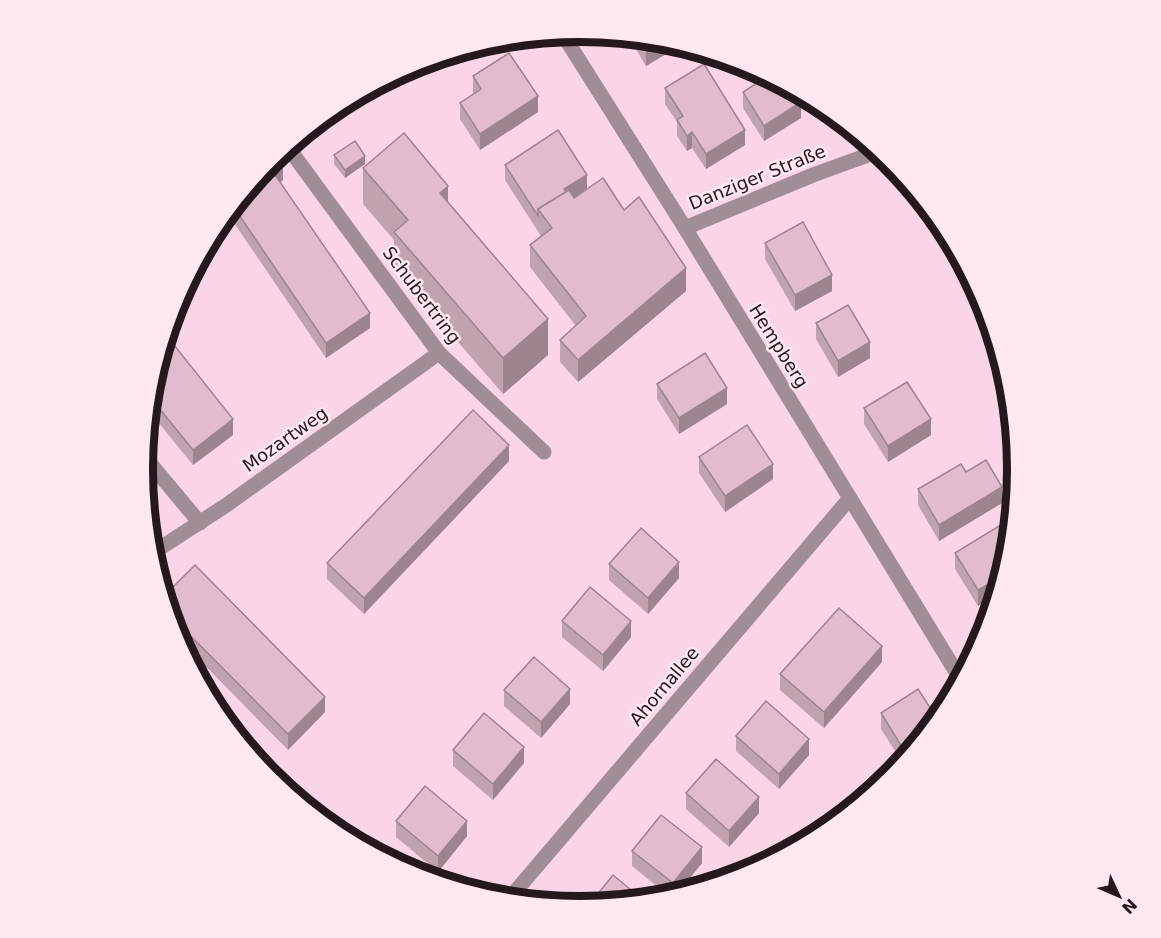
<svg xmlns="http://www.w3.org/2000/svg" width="1161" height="938" font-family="'DejaVu Sans',sans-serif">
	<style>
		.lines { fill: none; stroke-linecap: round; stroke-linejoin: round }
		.service { stroke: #a18d97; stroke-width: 15 }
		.minor { stroke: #a18d97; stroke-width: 15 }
		.wall { fill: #c1a2b1 }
		.shaded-wall { fill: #9d8490 }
		.building { fill: #e0bcce; stroke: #9d8490; stroke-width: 1.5 }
		.labels { text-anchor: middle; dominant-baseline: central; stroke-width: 5; stroke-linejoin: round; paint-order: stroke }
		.street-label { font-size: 18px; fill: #25181f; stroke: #fde7f2 }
		.rim { fill: none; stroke: #25181f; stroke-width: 8 }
	</style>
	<rect width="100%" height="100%" fill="#fad5e7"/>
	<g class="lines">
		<g class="service">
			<polyline points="287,146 439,353 544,452"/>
			<polyline points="144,456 200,523"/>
			<polyline points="151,554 225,506 439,353"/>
		</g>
		<g class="minor">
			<polyline points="562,33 685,228 961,680"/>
			<polyline points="685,228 813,175 879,151"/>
			<polyline points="509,899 850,498"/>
		</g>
	</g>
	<g class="wall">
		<polygon points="628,36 666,40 681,45 646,66"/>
		<polygon points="473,76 538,112 480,150 460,119 460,103 474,94 473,92"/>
		<polygon points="665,88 745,145 706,169 692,148 687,151 677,136 677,122 665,104"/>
		<polygon points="743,92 801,118 764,141 743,108"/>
		<polygon points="334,155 365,164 345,178 334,164"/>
		<polygon points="271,159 283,180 280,183 370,328 326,358 230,217 230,210"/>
		<polygon points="505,165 587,190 624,210 686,291 578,382 560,362 560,340 576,326 530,267 530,245 541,236 505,180"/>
		<polygon points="363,168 448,203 548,355 503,394 394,268 394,240 363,204"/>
		<polygon points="765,243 832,291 795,311 765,259"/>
		<polygon points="816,323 870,358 838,377 816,339"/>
		<polygon points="151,383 233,435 193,465 149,411"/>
		<polygon points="657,384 727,404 679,434 657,399"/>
		<polygon points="864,408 931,435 888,462 864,424"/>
		<polygon points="699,457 773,479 725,512 699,473"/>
		<polygon points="509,461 364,614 327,579 327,563"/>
		<polygon points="966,472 1002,503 939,541 918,505 918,489"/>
		<polygon points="999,526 978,606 955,569 955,553"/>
		<polygon points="609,564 679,578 648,614 609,580"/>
		<polygon points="164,596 325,712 288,750 176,636"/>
		<polygon points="996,600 989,622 988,621 988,605"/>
		<polygon points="562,621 631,637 603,671 562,637"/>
		<polygon points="882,662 824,728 780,690 780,674"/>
		<polygon points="504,690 570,704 541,738 504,706"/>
		<polygon points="881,713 938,720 902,762 881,729"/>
		<polygon points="736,736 809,755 779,789 736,751"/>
		<polygon points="453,750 524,763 493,800 453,766"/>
		<polygon points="686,793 759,813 729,847 686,809"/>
		<polygon points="396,821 467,836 438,872 396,837"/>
		<polygon points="632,851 702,863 676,895 670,897 632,866"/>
	</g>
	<g class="shaded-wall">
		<polygon points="663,40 681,45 646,66 646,50"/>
		<polygon points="365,91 365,92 319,120 338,105"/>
		<polygon points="538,96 538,112 480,150 480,134"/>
		<polygon points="801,102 801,118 764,141 764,126"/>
		<polygon points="745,130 745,145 706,169 706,154"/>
		<polygon points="692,132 692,148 687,151 687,136"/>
		<polygon points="365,156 365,164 345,178 345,170"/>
		<polygon points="283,165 283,180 273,188 273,172"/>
		<polygon points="587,175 587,191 569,212 564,189"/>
		<polygon points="448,186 448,222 440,193"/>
		<polygon points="686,268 686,291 578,382 578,360"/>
		<polygon points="832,275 832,291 795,311 795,295"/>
		<polygon points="370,313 370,328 326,358 326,343"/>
		<polygon points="548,319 548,355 503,394 503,358"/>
		<polygon points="870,342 870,358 838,377 838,361"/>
		<polygon points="727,388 727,404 679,434 679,418"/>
		<polygon points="233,419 233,435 193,465 193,450"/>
		<polygon points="931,419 931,435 888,462 888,446"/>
		<polygon points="509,445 509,461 364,614 364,598"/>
		<polygon points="773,464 773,479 725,512 725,496"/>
		<polygon points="147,471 147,507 143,473"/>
		<polygon points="1002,487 1002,503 939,541 939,525"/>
		<polygon points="679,562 679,578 648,614 648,598"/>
		<polygon points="1003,576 997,595 978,606 978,590"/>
		<polygon points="631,621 631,637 603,671 603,655"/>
		<polygon points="882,646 882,662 824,728 824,712"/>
		<polygon points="570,689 570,704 541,738 541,722"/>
		<polygon points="325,697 325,712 288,750 288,734"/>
		<polygon points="931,729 904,761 902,762 902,747"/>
		<polygon points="809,739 809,755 779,789 779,774"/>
		<polygon points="524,747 524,763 493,800 493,784"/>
		<polygon points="759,797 759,813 729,847 729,831"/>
		<polygon points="467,821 467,836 438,872 438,856"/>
		<polygon points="702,847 702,863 676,895 673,896 673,883"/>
	</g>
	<g class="building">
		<polygon points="638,37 663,40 646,50"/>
		<polygon points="509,53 538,96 480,134 460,103 481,89 473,76"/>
		<polygon points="704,64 745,130 706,154 692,132 687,136 677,120 683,116 665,88"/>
		<polygon points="768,76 792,88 801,102 764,126 743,92"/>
		<polygon points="558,130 587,175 564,189 566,192 538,209 538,216 505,165"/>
		<polygon points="404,133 448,186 440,193 548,319 503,358 394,232 408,220 363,168"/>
		<polygon points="355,141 365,156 345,170 334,155"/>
		<polygon points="276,156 283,165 273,172 370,313 326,343 233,206 271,159"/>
		<polygon points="603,178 624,210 639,197 686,268 578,360 560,340 586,316 530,245 552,228 538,209 569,190 574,198"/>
		<polygon points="803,222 832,275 795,295 765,243"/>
		<polygon points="848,305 870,342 838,361 816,323"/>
		<polygon points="166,335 233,419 193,450 150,397 151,383"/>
		<polygon points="705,353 727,388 679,418 657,384"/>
		<polygon points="907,382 931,419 888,446 864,408"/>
		<polygon points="473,410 509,445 364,598 327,563"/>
		<polygon points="747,425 773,464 725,496 699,457"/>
		<polygon points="986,460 1002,487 939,525 918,489 961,464 966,472"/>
		<polygon points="143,466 147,471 143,473"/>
		<polygon points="999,526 1010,545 1010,555 1003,576 978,590 955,553"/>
		<polygon points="641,528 679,562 648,598 609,564"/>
		<polygon points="195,565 325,697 288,734 169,614 164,596"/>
		<polygon points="590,587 631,621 603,655 562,621"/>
		<polygon points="996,600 992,612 988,605"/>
		<polygon points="839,608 882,646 824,712 780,674"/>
		<polygon points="534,657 570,689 541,722 504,690"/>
		<polygon points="918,689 938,720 931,729 902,747 881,713"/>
		<polygon points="766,701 809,739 779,774 736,736"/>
		<polygon points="484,713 524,747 493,784 453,750"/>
		<polygon points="716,759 759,797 729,831 686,793"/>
		<polygon points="425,786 467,821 438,856 396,821"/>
		<polygon points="661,815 702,847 673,883 632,851"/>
		<polygon points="376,848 394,863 373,852"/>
		<polygon points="613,875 643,900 588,906"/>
	</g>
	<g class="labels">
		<g class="street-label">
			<text transform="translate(757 177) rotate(-22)">Danziger Straße</text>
			<text transform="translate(422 295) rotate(53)">Schubertring</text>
			<text transform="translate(779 346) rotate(58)">Hempberg</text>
			<text transform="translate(285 439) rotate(-35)">Mozartweg</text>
			<text transform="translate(664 686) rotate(-50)">Ahornallee</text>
		</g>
	</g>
	<path d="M0 0H1161V938H0ZM153 469a427 427 0 1 1 854 0a427 427 0 1 1-854 0Z" fill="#fde7f2" fill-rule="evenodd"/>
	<path class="rim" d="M153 469a427 427 0 1 1 854 0a427 427 0 1 1-854 0Z"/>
	<g transform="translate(1119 896) rotate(134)" stroke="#fde7f2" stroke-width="4.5" paint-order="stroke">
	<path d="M0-4.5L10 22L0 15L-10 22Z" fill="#25181f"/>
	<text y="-9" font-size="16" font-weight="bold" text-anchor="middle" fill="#25181f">N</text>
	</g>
</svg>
